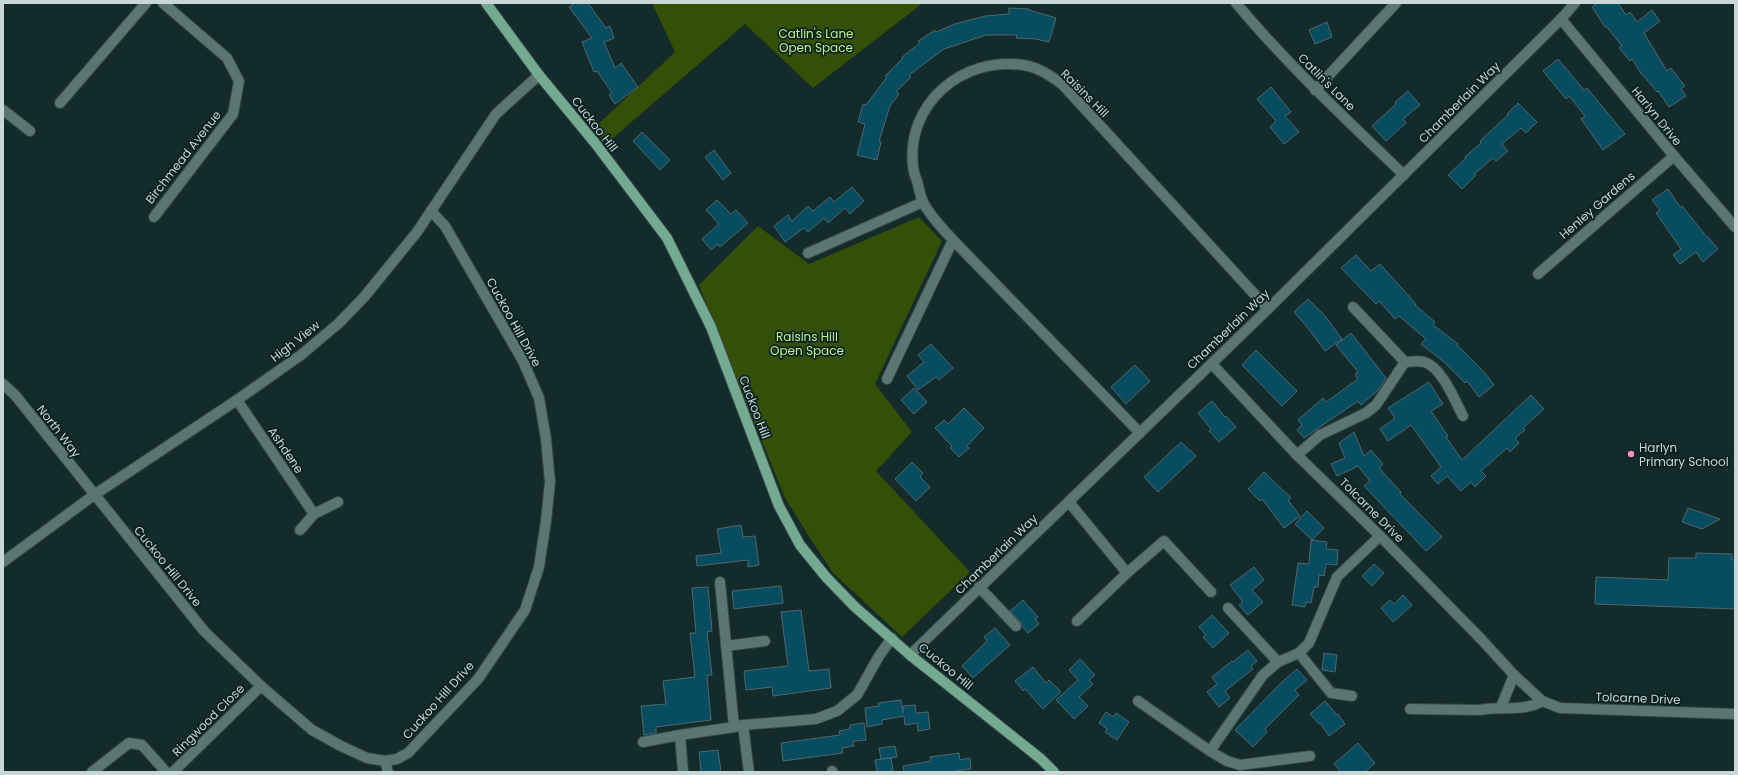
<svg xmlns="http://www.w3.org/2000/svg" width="1738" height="775" font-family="Poppins,sans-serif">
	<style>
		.green { fill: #345006 }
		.building { fill: #084c60; stroke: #516770 }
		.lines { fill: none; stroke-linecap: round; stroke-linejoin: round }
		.minor-casing { stroke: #344645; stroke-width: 12 }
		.major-casing { stroke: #344645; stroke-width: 12 }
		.minor { stroke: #5b7573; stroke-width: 10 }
		.major { stroke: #74a992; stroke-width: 10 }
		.poi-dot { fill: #fb8fc4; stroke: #092120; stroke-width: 1.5 }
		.labels { text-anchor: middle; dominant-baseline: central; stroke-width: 3.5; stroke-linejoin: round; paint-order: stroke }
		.park-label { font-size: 12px; fill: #bff186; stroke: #092120 }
		.street-label { font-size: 12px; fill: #c8d6d5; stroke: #092120 }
		.poi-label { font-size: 12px; fill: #c8d6d5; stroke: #092120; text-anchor: start }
	</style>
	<rect width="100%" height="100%" fill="#132b2a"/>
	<g class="green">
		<polygon points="652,3 923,3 813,88 745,24 606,144 593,129 675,52"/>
		<polygon points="919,217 942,241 875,384 912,432 876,471 970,572 902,637 833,573 810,538 785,498 699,285 758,226 809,264"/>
	</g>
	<g class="building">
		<polygon points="575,3 588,3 606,28 610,26 614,38 604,42 615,68 621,63 638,87 615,104 609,95 612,93 597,71 594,72 582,42 592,38 569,7"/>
		<polygon points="1598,3 1618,3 1626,15 1630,12 1637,22 1652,10 1660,21 1644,33 1667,71 1671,68 1685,86 1681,89 1686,96 1669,107 1658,91 1657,92 1643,75 1642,75 1632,59 1630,61 1619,48 1622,46 1606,26 1605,27 1592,7"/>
		<polygon points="1009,8 1029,9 1029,10 1056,18 1049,42 1036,39 1016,38 1017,35 986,35 944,49 909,75 911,77 896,92 899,94 890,106 879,141 881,142 877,160 857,155 865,124 858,122 863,104 866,105 887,77 885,76 903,58 902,57 920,43 918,41 935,30 936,32 955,24 985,16 1009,14"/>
		<polygon points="1327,22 1332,37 1315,44 1309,30"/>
		<polygon points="1558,59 1584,90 1587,88 1625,134 1603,150 1581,119 1585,116 1569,96 1566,99 1543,71"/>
		<polygon points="1271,87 1291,112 1285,116 1299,132 1284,144 1270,127 1276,121 1257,99"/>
		<polygon points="1408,91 1420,105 1403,119 1406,123 1386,141 1372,126 1396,104 1395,102"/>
		<polygon points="1518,103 1537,122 1526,133 1521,128 1502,144 1508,151 1496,161 1493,158 1474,174 1476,175 1462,189 1448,175 1466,158 1465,157 1481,143 1480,141 1508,115 1507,114"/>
		<polygon points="642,132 670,160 660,170 633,141"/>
		<polygon points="714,150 731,173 723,180 705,157"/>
		<polygon points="852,187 864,201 850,214 845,208 828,223 824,218 808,232 804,228 785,242 774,226 788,215 792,221 808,206 813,211 830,197 834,202"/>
		<polygon points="1668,189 1680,207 1682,206 1707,237 1708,237 1718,249 1703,262 1696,252 1680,264 1673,255 1681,249 1656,213 1660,210 1652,200"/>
		<polygon points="717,200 731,214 736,210 748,223 720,247 718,244 711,250 702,239 719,224 706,210"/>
		<polygon points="1356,255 1371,271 1380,264 1416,304 1415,305 1435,322 1433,325 1458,344 1457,345 1485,373 1494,385 1479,397 1467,381 1465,383 1444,362 1421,344 1426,339 1399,316 1395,319 1379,301 1376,304 1341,268"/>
		<polygon points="1308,299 1326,317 1342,339 1325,351 1307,327 1294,312"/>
		<polygon points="1351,333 1386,378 1378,390 1361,405 1358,401 1304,438 1297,430 1302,425 1298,420 1323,398 1326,402 1358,379 1355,374 1358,372 1336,345"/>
		<polygon points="931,344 953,368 939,380 936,377 918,390 907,376 924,362 918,355"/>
		<polygon points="1256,350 1297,391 1282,406 1242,365"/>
		<polygon points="1135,365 1150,381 1126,404 1111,387"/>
		<polygon points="1429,382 1443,404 1431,411 1448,436 1446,437 1462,460 1531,395 1544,409 1523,428 1525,430 1515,438 1519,443 1510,452 1507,448 1481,471 1486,476 1475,487 1471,482 1461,491 1447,476 1438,484 1431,476 1441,467 1411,425 1388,441 1380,429 1395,418 1388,408"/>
		<polygon points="914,388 927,402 914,414 901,400"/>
		<polygon points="1212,401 1225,417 1226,416 1236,427 1219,442 1209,431 1211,429 1198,413"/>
		<polygon points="964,408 984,428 967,446 969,448 959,457 950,448 952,446 935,428 944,420 948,424"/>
		<polygon points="1354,432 1364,456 1371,450 1383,464 1379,468 1401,492 1400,494 1442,537 1426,551 1364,486 1370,481 1358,466 1337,476 1331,464 1345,458 1339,443"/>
		<polygon points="1181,442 1196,456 1158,492 1144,477"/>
		<polygon points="912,462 923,473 920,477 930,487 916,501 895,479"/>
		<polygon points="1264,472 1291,498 1288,500 1300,516 1284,528 1262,499 1260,501 1248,489"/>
		<polygon points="1688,508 1720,519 1702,529 1682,522"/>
		<polygon points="1307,511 1324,528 1312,540 1295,524"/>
		<polygon points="741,525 743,537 755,536 759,565 748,567 748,560 697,566 696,556 721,553 717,529"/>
		<polygon points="1311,540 1327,542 1326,549 1338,550 1337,565 1326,564 1324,576 1319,575 1318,587 1314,587 1311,603 1306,602 1305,607 1292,605 1298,563 1309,564"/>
		<polygon points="1696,553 1732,554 1732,560 1735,560 1735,609 1595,604 1596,577 1668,580 1669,558 1696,558"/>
		<polygon points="1374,564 1384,573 1372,586 1362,576"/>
		<polygon points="1254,567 1264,580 1252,590 1263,602 1248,615 1239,605 1243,602 1230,585"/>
		<polygon points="781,586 783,603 734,609 732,591"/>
		<polygon points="708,587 712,631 707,632 712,675 707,675 711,720 656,727 656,733 644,735 641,706 666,704 663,681 695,677 690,633 696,633 692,588"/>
		<polygon points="1403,595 1412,605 1393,622 1381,608 1390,600 1394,604"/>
		<polygon points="1023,600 1038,617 1035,619 1039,624 1028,633 1022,626 1021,622 1010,611"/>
		<polygon points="801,610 809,671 829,669 831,688 773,696 772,687 746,690 744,671 788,666 781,612"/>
		<polygon points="1212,615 1229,633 1213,648 1203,637 1206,635 1199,627"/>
		<polygon points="995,628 1010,645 973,678 962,666 987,641 984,637"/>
		<polygon points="1248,650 1257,661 1251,666 1253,669 1225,691 1230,698 1219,707 1207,692 1217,684 1212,677 1232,661 1233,662"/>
		<polygon points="1324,653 1337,655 1335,672 1322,670"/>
		<polygon points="1080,659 1095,675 1089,680 1093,684 1079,697 1088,706 1074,719 1056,700 1078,680 1069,670"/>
		<polygon points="1033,667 1046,683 1049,680 1061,692 1043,709 1025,689 1023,691 1015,681"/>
		<polygon points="1297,669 1307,680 1295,690 1299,695 1265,729 1267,732 1253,747 1235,730 1283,681"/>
		<polygon points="901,700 903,713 903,706 915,705 916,713 928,712 930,729 918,731 917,723 905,725 904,716 882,720 882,724 867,727 865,708 879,706 878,703"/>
		<polygon points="1325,701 1337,715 1338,714 1345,724 1329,736 1320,723 1319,724 1310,714"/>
		<polygon points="1106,712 1114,717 1116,713 1129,722 1117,740 1105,732 1107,729 1099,723"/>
		<polygon points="864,723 866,740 853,741 854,746 842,748 843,753 783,761 781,743 840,735 839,731 850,729 850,725"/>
		<polygon points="1358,743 1375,763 1365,772 1341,772 1334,764"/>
		<polygon points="895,746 897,757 881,759 879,748"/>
		<polygon points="718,750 721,772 701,772 699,752"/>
		<polygon points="959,753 960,760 970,758 971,769 948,772 904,772 903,766 931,761 930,757"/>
		<polygon points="891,758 893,770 888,772 877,772 875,760"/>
	</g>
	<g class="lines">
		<defs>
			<g id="minor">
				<path d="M1236,3c51,61 110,116 168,172"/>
				<polyline points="1561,19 1674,156 1735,227"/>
				<polyline points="1315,90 1396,3"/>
				<polyline points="60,103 146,3"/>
				<polyline points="3,110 30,131"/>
				<polyline points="154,217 233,114 239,81 227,58 163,3"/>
				<polyline points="808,253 923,202"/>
				<polyline points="1538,274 1674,156"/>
				<path d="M1405,362c5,0 13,-2 19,0 18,5 31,39 39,54"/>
				<polyline points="1212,364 1297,455 1380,536 1482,640 1514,675 1542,701 1560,708 1735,714"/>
				<polyline points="887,379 953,240"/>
				<polyline points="3,384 15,395 204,631 261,686 312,730 341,746 367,758 385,761 397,759 408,753 478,679 525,610 539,567 546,521 550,482 546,439 539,398 523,361 445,226 431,211"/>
				<polyline points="237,400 314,514"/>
				<path d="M1140,433l-187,-193c-11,-12 -23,-24 -30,-38 -3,-7 -4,-14 -6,-21 -2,-5 -4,-10 -4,-15 -7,-62 49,-110 110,-101 15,2 28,11 40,20l205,224"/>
				<polyline points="1297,455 1320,435 1366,413 1376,405 1405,362 1353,307"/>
				<polyline points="1069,502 1127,573 1164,541 1211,592"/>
				<polyline points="300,530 314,514 338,502"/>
				<polyline points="3,562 94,495 237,400 301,355 339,323 365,296 417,232 496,114 539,75"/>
				<polyline points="720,582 734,727 743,725"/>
				<polyline points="979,587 1016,626"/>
				<polyline points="1228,608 1278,662"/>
				<polyline points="1077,621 1127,573"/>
				<polyline points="726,646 765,641"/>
				<polyline points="1299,653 1331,693 1352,696"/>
				<polyline points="910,655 1268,309 1561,19 1575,3"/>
				<polyline points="1138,701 1210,751"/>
				<polyline points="1501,707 1514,675"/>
				<path d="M1410,709l70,1c20,-4 45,2 62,-9"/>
				<polyline points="643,742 680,735"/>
				<polyline points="1310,756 1240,765 1227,761 1210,751 1263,675 1278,662 1299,653 1309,643 1337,577 1380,536"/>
				<polyline points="385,761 388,772"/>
				<polyline points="832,771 833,772"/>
				<polyline points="92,772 129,743 142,745 166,772"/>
				<polyline points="173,772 261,686"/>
				<polyline points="683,772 680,735 734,727"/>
				<polyline points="749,772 743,725 816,719 837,711 857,695 879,656 892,638"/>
			</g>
			<polyline id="major" points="486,3 539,75 595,143 667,238 711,327 779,506 800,545 826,577 855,607 910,655 1041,759 1054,772"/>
		</defs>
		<use href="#minor" class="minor-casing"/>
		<use href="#major" class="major-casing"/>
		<use href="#minor" class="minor"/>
		<use href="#major" class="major"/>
	</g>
	<circle class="poi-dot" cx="1631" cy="454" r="4"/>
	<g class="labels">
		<g class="park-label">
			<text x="816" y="33">Catlin's Lane<tspan x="816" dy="14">Open Space</tspan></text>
			<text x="807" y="336">Raisins Hill<tspan x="807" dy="14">Open Space</tspan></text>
		</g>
		<g class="street-label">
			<text transform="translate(1327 82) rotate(45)">Catlin's Lane</text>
			<text transform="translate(1085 93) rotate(45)">Raisins Hill</text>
			<text transform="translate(1459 102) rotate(-45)">Chamberlain Way</text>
			<text transform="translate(1657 116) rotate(51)">Harlyn Drive</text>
			<text transform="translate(595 124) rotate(52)">Cuckoo Hill</text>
			<text transform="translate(183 157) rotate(-52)">Birchmead Avenue</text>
			<text transform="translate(1597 205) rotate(-41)">Henley Gardens</text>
			<text transform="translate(514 322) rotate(61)">Cuckoo Hill Drive</text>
			<text transform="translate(1228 329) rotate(-44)">Chamberlain Way</text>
			<text transform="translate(295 341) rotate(-38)">High View</text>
			<text transform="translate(755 407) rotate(69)">Cuckoo Hill</text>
			<text transform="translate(59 431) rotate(52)">North Way</text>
			<text transform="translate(286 450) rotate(56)">Ashdene</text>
			<text transform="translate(1372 510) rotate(45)">Tolcarne Drive</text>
			<text transform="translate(996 554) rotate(-44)">Chamberlain Way</text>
			<text transform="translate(168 566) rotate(51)">Cuckoo Hill Drive</text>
			<text transform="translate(946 666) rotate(39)">Cuckoo Hill</text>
			<text transform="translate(1638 698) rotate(2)">Tolcarne Drive</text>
			<text transform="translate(438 700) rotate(-48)">Cuckoo Hill Drive</text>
			<text transform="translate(208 720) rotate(-45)">Ringwood Close</text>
		</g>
		<g class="poi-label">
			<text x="1639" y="447">Harlyn<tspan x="1639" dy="14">Primary School</tspan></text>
		</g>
	</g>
	<rect width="1738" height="775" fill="none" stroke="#c8d6d5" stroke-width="8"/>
</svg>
